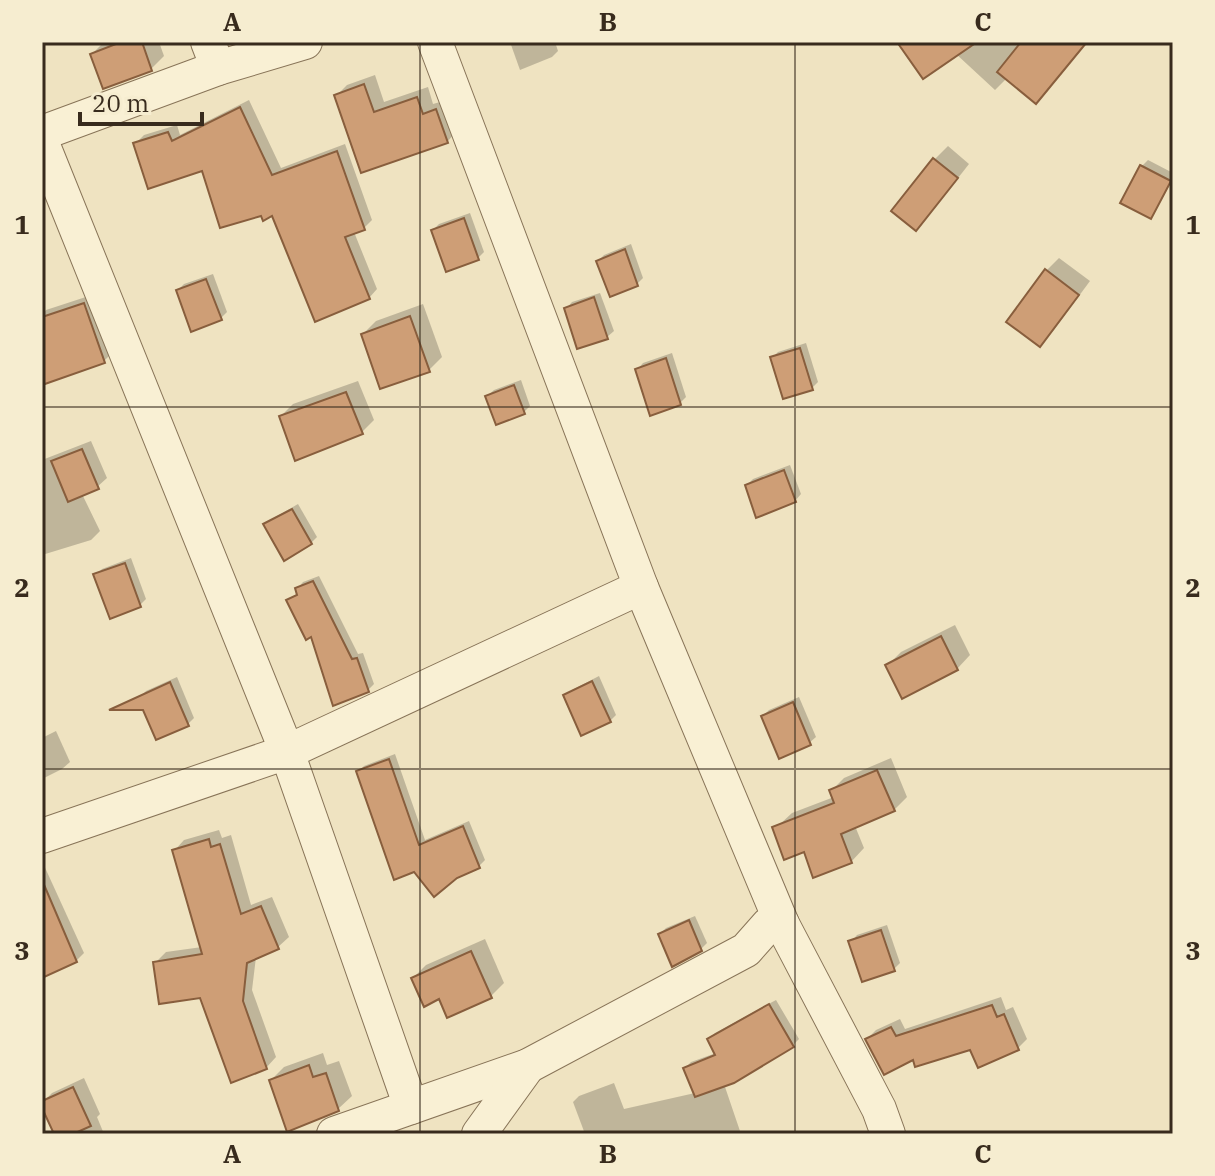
<svg xmlns="http://www.w3.org/2000/svg" width="1215" height="1176" font-family="'IBM Plex Serif',serif">
	<style>
		.shadow { fill: #0003 }
		.building { fill: #ce9e76; stroke: #885e3d; stroke-width: 2 }
		.lines { fill: none; stroke-linecap: round; stroke-linejoin: round }
		.minor-casing { stroke: #887458; stroke-width: 36 }
		.minor { stroke: #f9f0d4; stroke-width: 34 }
		.grid { fill: none; stroke: #382b1d; stroke-width: 2; stroke-opacity: 0.55 }
		.neatline { fill: none; stroke: #382b1d; stroke-width: 3 }
		.grid-label { font-size: 26px; text-anchor: middle; font-weight: bold; fill: #382b1d }
	</style>
	<rect width="100%" height="100%" fill="#efe3c1"/>
	<g class="shadow">
		<polygon points="104,42 159,42 164,56 151,69 92,54"/>
		<polygon points="510,42 555,42 558,51 552,57 520,70"/>
		<polygon points="901,42 1086,42 1007,78 995,90 955,53"/>
		<polygon points="375,75 384,102 428,87 433,104 447,100 457,131 447,142 363,171 336,96 347,85"/>
		<polygon points="249,100 281,168 345,144 372,220 364,228 354,232 377,289 369,298 274,213 203,169 135,144 144,135 177,125 180,135"/>
		<polygon points="948,146 969,164 929,215 916,228 894,210 935,159"/>
		<polygon points="1148,160 1173,173 1173,179 1156,210 1150,216 1142,166"/>
		<polygon points="470,213 484,252 478,258 433,230 439,224"/>
		<polygon points="631,244 643,278 637,284 598,261 604,255"/>
		<polygon points="1059,258 1090,281 1053,331 1040,344 1046,271"/>
		<polygon points="213,274 227,312 221,318 178,290 184,284"/>
		<polygon points="600,293 614,331 607,337 579,347 566,309 572,302"/>
		<polygon points="95,294 114,351 104,361 42,384 42,315 46,310"/>
		<polygon points="423,304 442,357 429,370 363,334 376,321"/>
		<polygon points="806,343 818,382 812,388 772,358 778,352"/>
		<polygon points="672,353 686,397 680,403 637,370 643,363"/>
		<polygon points="521,380 530,406 524,412 487,396 494,390"/>
		<polygon points="358,381 374,420 362,432 281,416 293,404"/>
		<polygon points="91,441 107,478 97,487 82,494 100,531 91,540 42,555 42,460"/>
		<polygon points="790,465 801,494 795,501 747,485 753,479"/>
		<polygon points="298,504 317,537 311,543 266,525 272,519"/>
		<polygon points="131,558 146,599 140,605 96,575 102,569"/>
		<polygon points="319,576 358,654 363,653 374,684 368,690 312,634 289,600 298,593 297,589 303,582"/>
		<polygon points="955,625 970,655 957,669 888,665 901,652"/>
		<polygon points="599,676 616,715 610,721 565,696 572,690"/>
		<polygon points="177,677 194,718 188,724 157,737 140,697 146,691"/>
		<polygon points="799,697 816,737 809,743 763,716 769,710"/>
		<polygon points="56,731 70,762 62,769 42,779 42,738"/>
		<polygon points="395,754 425,840 469,821 485,860 479,866 456,876 434,894 358,772 364,766"/>
		<polygon points="891,758 907,797 894,810 855,826 864,848 851,862 805,850 778,826 792,813 834,797 831,791 844,778"/>
		<polygon points="219,830 222,838 231,835 251,905 272,897 289,937 278,947 256,957 252,990 276,1057 266,1068 202,996 155,963 166,952 202,947 174,851 184,840"/>
		<polygon points="42,861 84,953 76,961 42,976"/>
		<polygon points="695,916 707,943 701,949 660,934 666,928"/>
		<polygon points="887,925 900,963 894,969 851,942 857,935"/>
		<polygon points="485,939 504,983 491,996 440,997 413,978 426,965"/>
		<polygon points="1001,997 1006,1010 1013,1007 1027,1039 1018,1048 971,1047 867,1039 876,1030 900,1019 905,1029"/>
		<polygon points="776,1000 799,1039 793,1045 724,1084 741,1134 585,1134 573,1102 579,1096 614,1083 624,1109 695,1093 685,1068 691,1062 716,1053 709,1039 715,1033"/>
		<polygon points="323,1053 327,1065 339,1061 352,1096 338,1109 271,1080 284,1067"/>
		<polygon points="84,1078 100,1114 97,1117 104,1134 56,1134 42,1103 52,1093"/>
	</g>
	<g class="building">
		<polygon points="121,42 142,42 152,71 103,89 90,54"/>
		<polygon points="897,42 977,42 923,79"/>
		<polygon points="1021,42 1087,42 1036,104 997,72"/>
		<polygon points="364,84 374,112 417,97 423,114 436,109 448,143 361,173 334,95"/>
		<polygon points="240,107 272,175 337,151 365,230 345,237 370,299 315,322 272,216 263,221 261,216 220,228 202,171 148,189 133,143 168,132 172,141"/>
		<polygon points="933,158 958,178 916,231 891,211"/>
		<polygon points="1140,165 1171,181 1151,219 1120,203"/>
		<polygon points="464,218 479,260 446,272 431,230"/>
		<polygon points="625,249 638,286 610,297 596,261"/>
		<polygon points="1045,269 1079,295 1040,347 1006,322"/>
		<polygon points="206,279 222,320 191,332 176,290"/>
		<polygon points="594,297 608,339 577,349 564,308"/>
		<polygon points="84,303 105,363 42,385 42,317"/>
		<polygon points="410,316 430,372 380,389 361,334"/>
		<polygon points="800,348 813,390 783,399 770,357"/>
		<polygon points="666,358 681,405 650,416 635,369"/>
		<polygon points="514,385 525,414 496,425 485,396"/>
		<polygon points="346,392 363,434 295,461 279,416"/>
		<polygon points="82,449 99,489 68,502 51,461"/>
		<polygon points="784,470 796,502 756,518 745,485"/>
		<polygon points="292,509 312,544 284,561 263,524"/>
		<polygon points="125,563 141,607 110,619 93,574"/>
		<polygon points="313,581 352,659 357,658 369,692 333,706 311,637 306,640 286,600 297,595 295,588"/>
		<polygon points="941,636 958,670 902,699 885,665"/>
		<polygon points="592,681 611,722 581,736 563,695"/>
		<polygon points="170,682 189,726 156,740 143,710 109,710"/>
		<polygon points="793,702 811,745 779,759 761,716"/>
		<polygon points="389,759 419,845 463,826 480,868 457,878 434,897 414,872 394,880 356,771"/>
		<polygon points="877,770 895,811 841,834 852,863 813,878 804,852 784,860 772,827 834,803 829,790"/>
		<polygon points="209,839 211,847 220,844 241,914 261,906 279,949 247,963 243,1001 267,1069 231,1083 200,998 159,1004 153,962 202,954 172,850"/>
		<polygon points="42,880 77,962 42,978"/>
		<polygon points="689,920 702,951 672,967 658,934"/>
		<polygon points="881,930 895,971 862,982 848,941"/>
		<polygon points="471,951 492,998 447,1018 439,999 424,1007 411,978"/>
		<polygon points="769,1004 794,1047 734,1083 695,1097 683,1068 715,1055 707,1039"/>
		<polygon points="992,1005 997,1017 1004,1014 1019,1050 978,1068 970,1050 915,1067 913,1060 884,1075 865,1039 891,1027 896,1036"/>
		<polygon points="309,1065 313,1077 326,1073 339,1111 287,1132 269,1080"/>
		<polygon points="73,1087 91,1126 73,1134 54,1134 42,1108 42,1101"/>
	</g>
	<g class="lines">
		<defs>
			<g id="minor">
				<polyline points="218,68 305,42"/>
				<polyline points="42,133 218,68 208,42"/>
				<polyline points="42,143 287,752 411,1107"/>
				<polyline points="641,587 782,924 879,1109 888,1134"/>
				<polyline points="42,836 287,752 641,587 435,42"/>
				<polyline points="334,1134 528,1066 746,950 769,924 782,924"/>
				<polyline points="479,1134 528,1066"/>
			</g>
		</defs>
		<use href="#minor" class="minor-casing"/>
		<use href="#minor" class="minor"/>
	</g>
	<path class="grid" d="M420,42v1092M795,42v1092M42,407h1131M42,769h1131"/>
	<rect width="1215" height="1176" fill="none" stroke="#f6edd0" stroke-width="88"/>
	<path d="M80 112v12h122v-12" fill="none" stroke="#382b1d" stroke-width="4"/>
	<text x="92" y="112" font-size="24" fill="#382b1d" stroke="#f6edd0" stroke-width="6" paint-order="stroke">20 m</text>
	<rect x="44" y="44" width="1127" height="1088" class="neatline"/>
	<g class="grid-label">
		<text x="232" y="31">A</text>
		<text x="608" y="31">B</text>
		<text x="983" y="31">C</text>
		<text x="22" y="234">1</text>
		<text x="1193" y="234">1</text>
		<text x="22" y="597">2</text>
		<text x="1193" y="597">2</text>
		<text x="22" y="960">3</text>
		<text x="1193" y="960">3</text>
		<text x="232" y="1163">A</text>
		<text x="608" y="1163">B</text>
		<text x="983" y="1163">C</text>
	</g>
</svg>
